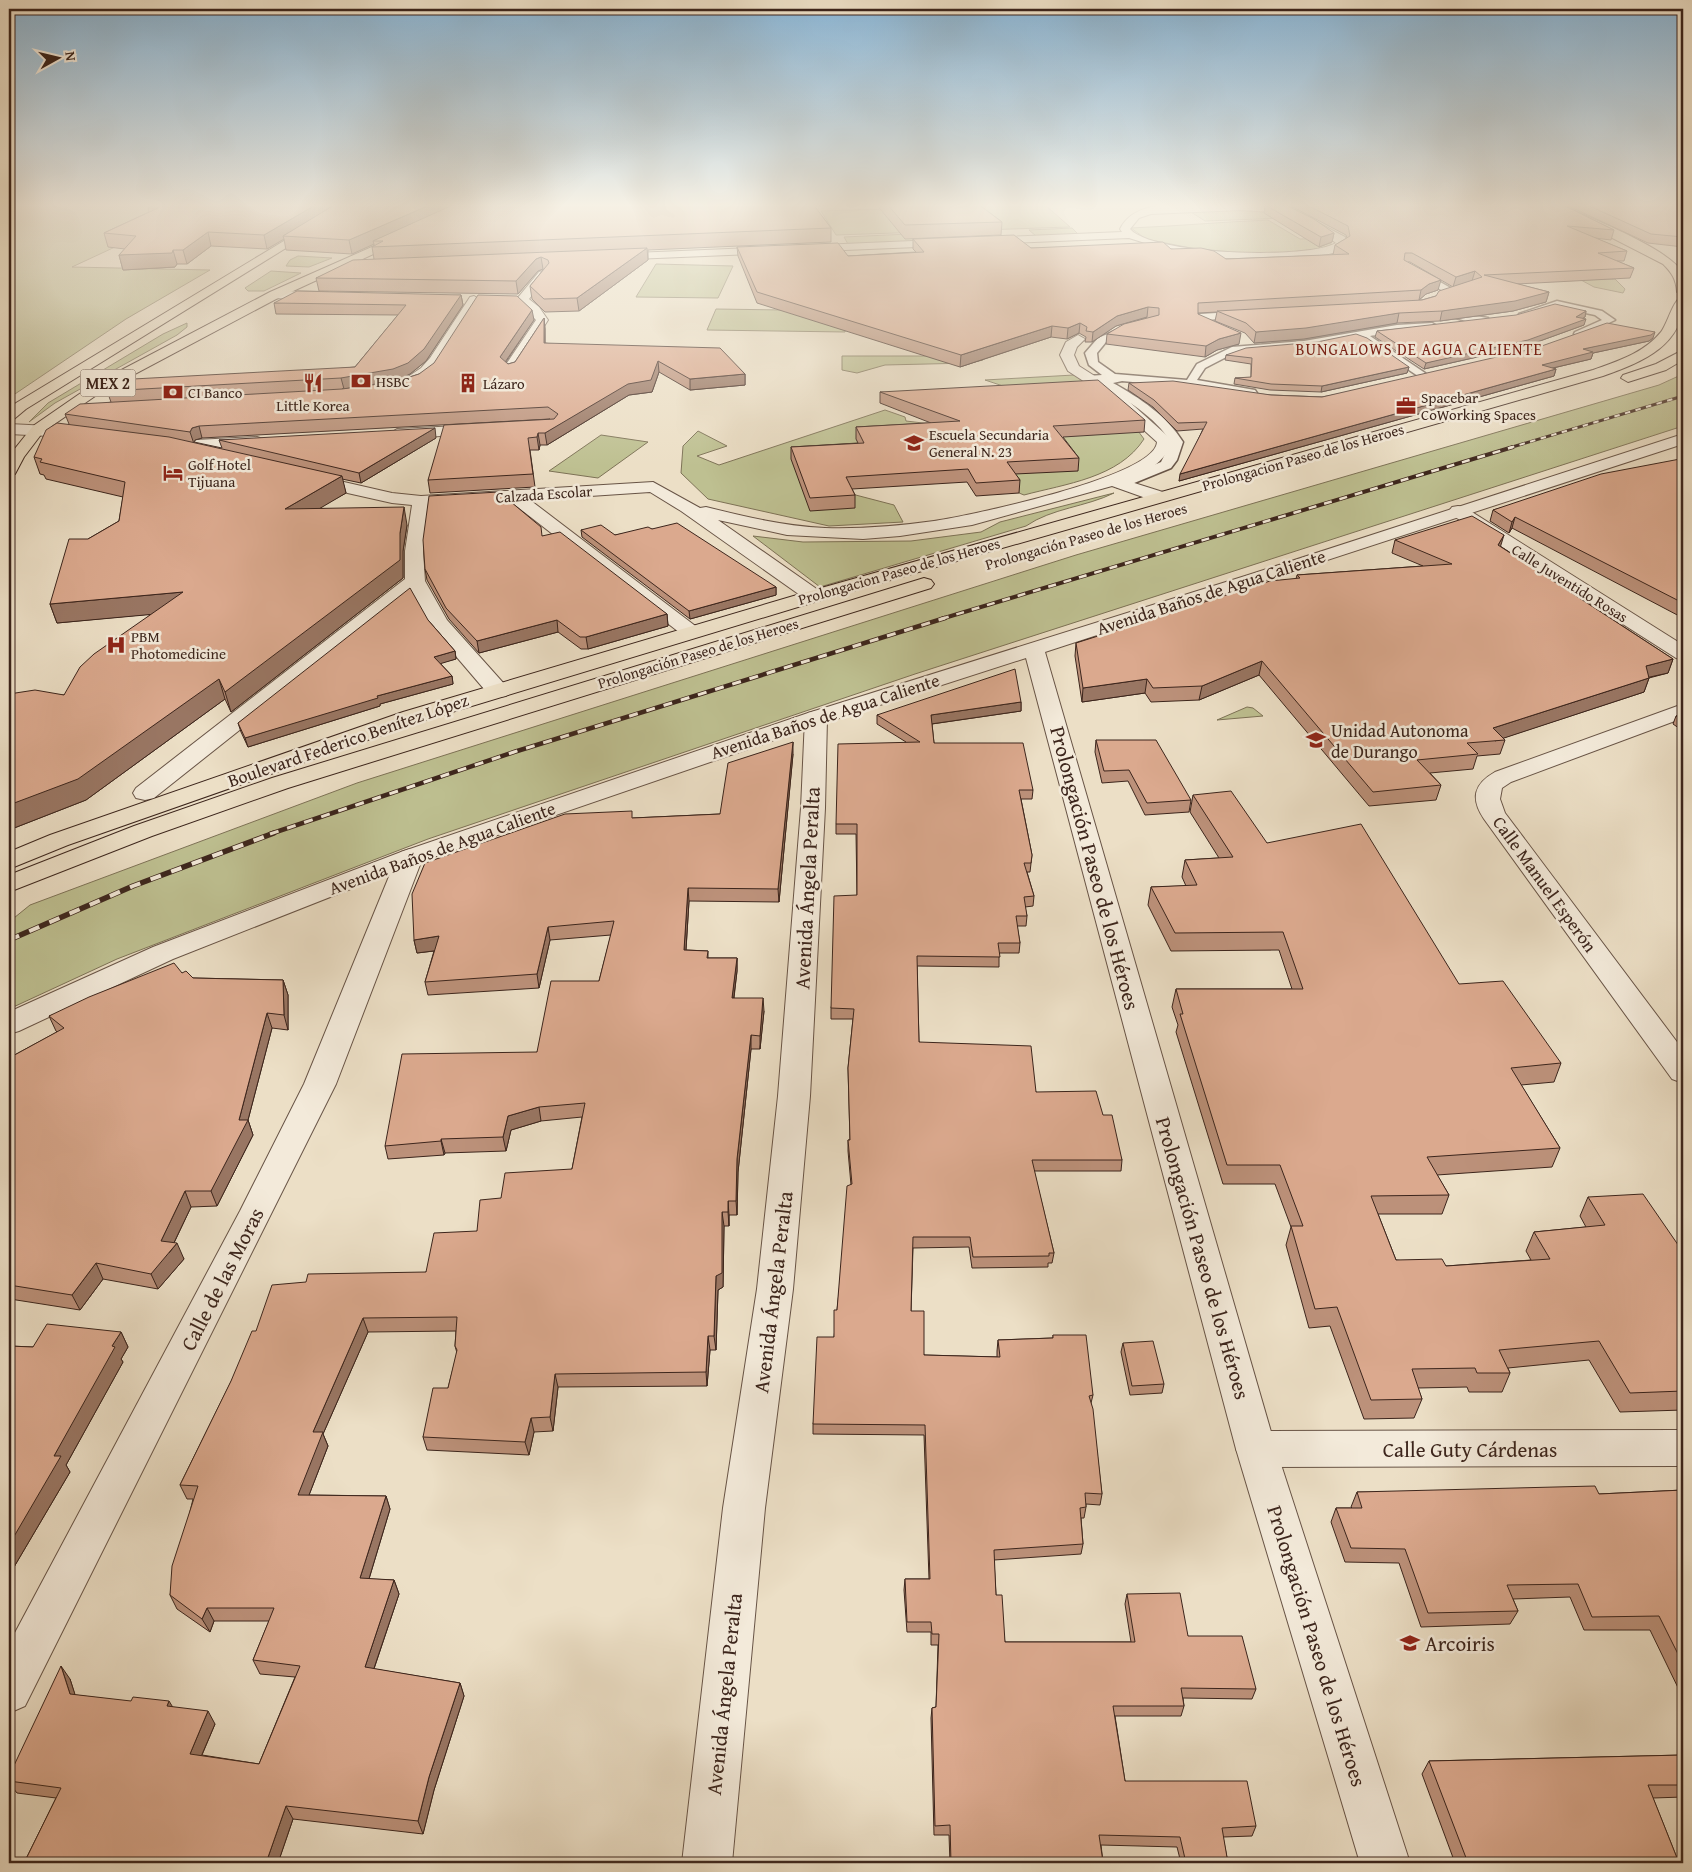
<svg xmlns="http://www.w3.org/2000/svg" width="1692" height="1872" font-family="'Gentium Book Plus',serif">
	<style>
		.green { fill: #bec091; stroke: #7d7256 }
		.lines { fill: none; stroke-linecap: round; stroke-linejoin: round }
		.pedestrian-casing { stroke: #685446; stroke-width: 3 }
		.minor-casing { stroke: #685446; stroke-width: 2 }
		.tertiary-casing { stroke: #685446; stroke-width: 2 }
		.primary-casing { stroke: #3c251c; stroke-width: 2 }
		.pedestrian { fill: #f3eada; fill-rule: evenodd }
		.minor { fill: #f3eada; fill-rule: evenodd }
		.tertiary { fill: #f3eada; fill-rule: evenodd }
		.primary { fill: #ecdfc6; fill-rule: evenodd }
		.rail-far3-casing { stroke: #3c251c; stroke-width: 3 }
		.rail-far2-casing { stroke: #3c251c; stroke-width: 4 }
		.rail-far1-casing { stroke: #3c251c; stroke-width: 4.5 }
		.rail-casing { stroke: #3c251c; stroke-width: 5.5 }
		.rail-far3 { stroke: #f3eada; stroke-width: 2; stroke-dasharray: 5.5; stroke-linecap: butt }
		.rail-far2 { stroke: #f3eada; stroke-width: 2.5; stroke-dasharray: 8; stroke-linecap: butt }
		.rail-far1 { stroke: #f3eada; stroke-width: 3; stroke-dasharray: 9; stroke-linecap: butt }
		.rail { stroke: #f3eada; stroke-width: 4; stroke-dasharray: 11; stroke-linecap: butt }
		.wall { fill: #bc917a; stroke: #3c251c; fill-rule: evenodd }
		.shaded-wall { fill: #997663; stroke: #3c251c }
		.building { fill: #dba98e; stroke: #3c251c }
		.labels { text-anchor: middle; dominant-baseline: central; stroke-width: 5; stroke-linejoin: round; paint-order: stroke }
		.far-poi-label { font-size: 15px; fill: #3c251c; stroke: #f3eada; text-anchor: start }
		.far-street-label { font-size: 15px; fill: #3c251c; stroke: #f3eada }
		.far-neighbourhood-label { font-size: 16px; letter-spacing: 1px; fill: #7a1f14; stroke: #f3eada }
		.shield { fill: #f3eada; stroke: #736055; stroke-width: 1 }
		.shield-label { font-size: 16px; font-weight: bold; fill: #3c251c }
		.street-label { font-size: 18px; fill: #3c251c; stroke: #f3eada }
		.poi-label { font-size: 18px; fill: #3c251c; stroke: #f3eada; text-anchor: start }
		.near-street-label { font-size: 21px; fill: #3c251c; stroke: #f3eada }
		.near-poi-label { font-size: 21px; fill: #3c251c; stroke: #f3eada; text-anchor: start }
	</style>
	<rect width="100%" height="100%" fill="#ecdfc6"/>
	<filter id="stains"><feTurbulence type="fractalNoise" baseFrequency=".004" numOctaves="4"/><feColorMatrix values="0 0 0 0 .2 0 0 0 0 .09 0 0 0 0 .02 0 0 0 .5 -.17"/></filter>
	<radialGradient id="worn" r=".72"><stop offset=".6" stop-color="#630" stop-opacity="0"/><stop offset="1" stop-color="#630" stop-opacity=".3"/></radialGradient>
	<g class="green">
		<polygon points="9,204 190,204 145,233 72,267 210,270 126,319 9,398"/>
		<polygon points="1044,204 1070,227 836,235 821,211"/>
		<polygon points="1270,209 1285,218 1205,221 1191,212"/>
		<path d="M1268,220l32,19 29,-1 3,9 -48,6h-69l-69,-14 -15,-11c46,-2 91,-6 137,-8z"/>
		<polygon points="1072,228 1079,235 1036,236 1029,230"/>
		<polygon points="909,234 914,241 848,244 844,237"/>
		<polygon points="298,256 332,258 309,267 286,266 290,260"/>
		<polygon points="656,264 733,266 718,298 636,297"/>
		<polygon points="271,271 301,273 264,291 248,291 245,288"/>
		<polygon points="1615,279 1625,289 1623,293 1594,287 1581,280"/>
		<polygon points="716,309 849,311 845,332 707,330"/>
		<polygon points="187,323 187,327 177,335 55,403 29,422 48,403 163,334"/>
		<polygon points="842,356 978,356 983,360 970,363 885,365 857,373 842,370"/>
		<polygon points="1683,374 1683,426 915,674 428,839 117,959 9,1009 9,922 30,905 357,783 1076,555 1659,385"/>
		<path d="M1074,375c27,17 52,38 70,64 -25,39 -79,45 -120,56l-5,-2 -20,-29 10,-76 -24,-8z"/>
		<polygon points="885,410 905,417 906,421 931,424 861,448 848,493 894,505 903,522 829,526 708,499 681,473 683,446 698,431 727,446 697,456 719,465"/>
		<polygon points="601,435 648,442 598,478 549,471"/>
		<path d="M1114,493c-28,14 -62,15 -88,33l-206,61 -67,-51 50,6 108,-1 70,-9 19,-10z"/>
		<polygon points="1247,707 1253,708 1263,716 1217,720"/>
	</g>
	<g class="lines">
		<defs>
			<g id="pedestrian">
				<polygon points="1414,267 1454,290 1456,292 1448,294 1411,272 1409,270"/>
				<polygon points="1557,301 1602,311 1615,320 1579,337 1574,334 1575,332 1602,320 1595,315 1557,307 1524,317 1519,314"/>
				<path d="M1437,305l31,10 20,3 1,2c-10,9 -43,-6 -56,-10l-1,-2z"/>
				<polygon points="1248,311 1252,312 1252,316 1207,320 1227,329 1227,333 1223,334 1196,321 1197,315 1201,314"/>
				<path d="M1134,323l4,1v4l-32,14 -9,11 1,9 17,12 72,6 10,-16 35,-17 72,-6 93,-16 35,-2 5,3c-5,4 -56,8 -67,10l55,37 2,2 -6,3 -54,-36 -12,-4 -51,9 -70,6 -29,15 -8,12 58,10 2,3 -6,4 -53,-9 -76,-7 -9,2c27,15 54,33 70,59l-6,18 -6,8 -49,20 -5,-1 -2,-3 2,-3 44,-19 10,-20c-16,-25 -46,-44 -71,-57 -6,-4 -13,-1 -18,-6l6,-3 14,-1 -13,-10 -4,-12 13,-15z"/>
			</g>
			<g id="minor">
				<path d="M1204,204h58l28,4 55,29 2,7c-8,10 -23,11 -35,12 -62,9 -124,2 -183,-18l-519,22 -6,-3 6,-3 512,-22 -2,-3c14,-29 56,-24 84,-25zM1240,210l47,3 26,13 23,17c-29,17 -184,12 -206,-14l9,-11 12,-4z"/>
				<polygon points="543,271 549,274 529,299 539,307 548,320 515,372 505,372 503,369 536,320 516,300 539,272"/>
				<polygon points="274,291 328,292 334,296 328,300 270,298 268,295"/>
				<path d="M474,296l6,4c-13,23 -49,96 -82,88l-2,-3 25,-17 9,-10 40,-61z"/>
				<path d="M1078,335l7,4 -8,8 -3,8 5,11 36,23 57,51 1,4c-11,18 -25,29 -45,37l38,12 2,4 -2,4h-12l-42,-15 -140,39 -72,11 -37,3 -76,-4 -69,-15 103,72 3,4 -3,4h-14l-126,-89 -31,-19 -120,8 168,128 3,4 -3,4 -7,2 -7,-2 -174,-135 -81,5 -6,45 2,30 22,39 59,66 3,5 -3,5 -8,1 -8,-1 -59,-69 -19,-34 -258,205 -9,2 -9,-2 -3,-5 3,-5 269,-209v-28l7,-46 -20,-2 -89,-20 -2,-4 2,-4 6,-1 83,19 29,3 232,-14 47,26 6,-1c40,10 78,19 119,21 37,1 73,-2 109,-7 34,-5 221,-44 223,-79l-52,-47 -37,-24 -8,-16 6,-13z"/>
				<polygon points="9,424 69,427 77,432 69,437 9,434"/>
				<polygon points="479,425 487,430 484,433 397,439 389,434 397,429"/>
				<polygon points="257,437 263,439 265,442 263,445 174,451 166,446 174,441"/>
				<polygon points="1458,506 1464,507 1683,645 1683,660 1676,658 1452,515 1449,511 1452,507"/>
				<path d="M1683,704v14l-172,64 -9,6 -2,11 5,14 178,237v33l-11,-4 -188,-260c-14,-21 -10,-35 11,-47z"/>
				<polygon points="816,711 824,713 827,718 825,808 810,1096 793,1289 765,1508 732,1863 682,1863 723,1508 757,1289 778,1096 801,808 805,718 808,713"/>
				<polygon points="410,849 419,852 423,857 336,1084 25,1706 9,1713 9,1644 240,1211 304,1084 397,857 401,852"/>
				<polygon points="1683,1430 1683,1466 1256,1467 1242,1462 1236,1449 1242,1436 1256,1431"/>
			</g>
			<polygon id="tertiary" points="1683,434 1683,444 1045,652 1276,1449 1410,1863 1360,1863 1236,1449 1026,658 824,723 419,862 173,959 19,1031 9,1034 9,1012 153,947 401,852 808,713 1245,576"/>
			<g id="primary">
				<polygon points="345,204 357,204 26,409 14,419 9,420 9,409 16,403"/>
				<polygon points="469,204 482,204 278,298 101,392 43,432 24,457 15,474 9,476 9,456 33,426 91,386 270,292"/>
				<path d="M1546,204h13c30,14 108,43 124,69v23l-6,-4c-1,-13 -5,-19 -14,-28z"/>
				<path d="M1683,296c3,49 -41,66 -80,80l-782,224 -402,122 -351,123 -59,24v-17l41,-17 353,-123 404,-120 786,-222c25,-9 51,-17 68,-38 7,-9 12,-33 22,-36z"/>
				<polygon points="1683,350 1683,360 1666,370 1628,382 1621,378 1623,375 1656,364"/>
				<polygon points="924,578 931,580 934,584 931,588 288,788 152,836 9,892 9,875 134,826 272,778"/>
			</g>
		</defs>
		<use href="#pedestrian" class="pedestrian-casing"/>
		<use href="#minor" class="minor-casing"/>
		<use href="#tertiary" class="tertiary-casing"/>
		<use href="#primary" class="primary-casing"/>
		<use href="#pedestrian" class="pedestrian"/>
		<use href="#minor" class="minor"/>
		<use href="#tertiary" class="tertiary"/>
		<use href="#primary" class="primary"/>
		<defs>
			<polyline id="rail-far3" points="1509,448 1683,396"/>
			<polyline id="rail-far2" points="941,619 1513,447"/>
			<polyline id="rail-far1" points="270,834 514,752 945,618"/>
			<polyline id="rail" points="9,940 133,886 274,833"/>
		</defs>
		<use href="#rail-far3" class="rail-far3-casing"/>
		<use href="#rail-far2" class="rail-far2-casing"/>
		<use href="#rail-far1" class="rail-far1-casing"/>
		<use href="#rail" class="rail-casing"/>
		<use href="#rail-far3" class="rail-far3"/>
		<use href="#rail-far2" class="rail-far2"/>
		<use href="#rail-far1" class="rail-far1"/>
		<use href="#rail" class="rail"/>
	</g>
	<g class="wall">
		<polygon points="156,204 446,204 447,208 455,204 861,204 814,206 831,228 831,242 648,250 648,260 579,311 545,312 532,299 530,286 543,270 543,269 538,271 518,294 319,291 316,278 374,259 372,247 374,246 374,244 352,254 286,250 284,239 267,249 211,246 187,264 177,264 175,267 123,270 119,255 125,249 108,247 104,233 149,212 148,208"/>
		<polygon points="876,204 978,204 1002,222 1001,235 905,239"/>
		<path d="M1272,204h289l53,26 -3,10 -16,-2 32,13 -3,10h-7l17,7 -4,10 -113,6 32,8 -3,10 -33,9 -73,10 -43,2 -93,16 -50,4 -9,-10 -30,-12 2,-9 -19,1v1l41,30 -22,6 -12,7 -99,-13 1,-10 40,-17 -31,9 -24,16h-7l1,-5 -7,-4 -12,6 -16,-2 -91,30 -203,-64 -19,-47 -1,-9 111,9 68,-4 -3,-3v-10l118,9 140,1 55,10 107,-4 2,-10 12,-7 -1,-3 -55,-29zM1408,262h2l43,25 -17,9 -14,4h-3l7,-6 12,-4z"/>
		<polygon points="1564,204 1683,204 1683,247 1648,243"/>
		<polygon points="1265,205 1334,233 1332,242 1319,247 1264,213"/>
		<polygon points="461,295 463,305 426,361 410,374 395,381 342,389 394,382 419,374 534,320 506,362 508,364 515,362 544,318 545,329 545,343 745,374 745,385 690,390 659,372 652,392 629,395 547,445 540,445 539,450 530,450 535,487 430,493 428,480 550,419 202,438 195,440 194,442 222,448 219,440 436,438 361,483 342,479 346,493 319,508 407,525 403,551 403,578 231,712 225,699 86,800 9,830 9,694 64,695 151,614 57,623 50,604 88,539 119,521 123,497 46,479 44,475 40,474 34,457 69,424 65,414 111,402 107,391 355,367 398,315 276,314 274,303"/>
		<polygon points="1586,311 1585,317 1582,318 1584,325 1526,346 1424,369 1375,337 1377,331"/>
		<polygon points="1653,338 1649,341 1593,353 1591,359 1553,368 1556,369 1554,376 1179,481 1203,429 1177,431 1153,407 1128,390 1129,383 1271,395 1322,397"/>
		<polygon points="1226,355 1409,367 1407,373 1321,392 1270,390 1234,384 1235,378 1251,378 1251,364 1225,360"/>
		<polygon points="880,392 1145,420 1144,432 1063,437 1079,458 1078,471 1015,474 1020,480 1019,493 976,496 967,482 852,489 855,495 855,508 810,511 791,459 791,447 858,443 856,439 856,427 931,423 880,403"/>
		<polygon points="1683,460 1683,618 1512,528 1509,533 1490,521 1493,510"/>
		<polygon points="652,529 776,587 776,595 690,619 582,537 581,530 615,535"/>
		<polygon points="542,536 667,614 668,626 588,649 581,649 558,632 479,653 449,619 427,580 425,569"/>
		<polygon points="1395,540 1500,546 1673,659 1668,673 1649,678 1644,692 1503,738 1505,740 1500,754 1477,756 1473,769 1430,773 1441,785 1436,800 1369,806 1259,675 1199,700 1151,702 1145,693 1082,702 1075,656 1076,643 1296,579 1297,575 1423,566 1392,553"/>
		<polygon points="428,620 455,651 456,659 440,663 452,676 453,684 380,704 380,706 248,747 241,732 238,723"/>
		<polygon points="1021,702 1021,711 932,724 934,743 1033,790 1032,799 1021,799 1032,855 1030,872 1027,872 1034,896 1033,906 1025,907 1027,916 1026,926 1017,926 1020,943 1019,953 999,953 999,967 917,966 919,1042 1036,1092 1103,1115 1122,1160 1121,1171 1034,1171 1054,1253 1052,1263 1048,1263 1048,1267 972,1268 969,1247 913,1248 911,1311 924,1355 997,1357 997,1351 998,1340 1053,1338 1053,1335 1093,1395 1091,1403 1102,1494 1100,1505 1086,1504 1086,1507 1084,1518 1081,1518 1083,1544 1081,1554 994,1560 996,1595 1005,1642 1131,1642 1125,1604 1127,1594 1188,1636 1256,1689 1252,1699 1183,1698 1184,1706 1181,1716 1115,1716 1125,1781 1256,1826 1252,1836 1223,1837 1228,1863 1181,1863 1177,1847 1101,1845 1103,1862 1103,1863 950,1863 949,1835 934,1835 931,1718 932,1708 936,1707 938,1645 931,1645 931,1632 907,1632 904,1590 905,1579 929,1579 924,1435 813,1434 813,1424 834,1337 851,1185 848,1151 848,1140 850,1140 848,1068 853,1019 831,1019 831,1008 857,895 856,834 836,834 836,824 906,742 877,724 877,715"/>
		<polygon points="1683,713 1683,731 1673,724 1676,716"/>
		<polygon points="1096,740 1191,800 1189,812 1145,815 1128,781 1102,783 1095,752"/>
		<polygon points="793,754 779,902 689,901 686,950 708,951 708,958 737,958 737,971 734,998 764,1011 760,1049 751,1049 738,1172 737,1215 729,1215 729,1226 724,1226 723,1287 718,1290 716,1350 710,1350 707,1386 558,1387 553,1431 534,1432 529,1455 427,1450 423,1437 448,1388 457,1353 455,1346 456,1331 368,1332 323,1434 328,1446 309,1495 386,1496 390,1509 369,1579 394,1580 399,1594 374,1669 460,1683 464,1696 434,1790 423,1834 293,1819 278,1863 24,1863 56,1798 17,1793 9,1783 9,1776 70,1679 75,1695 172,1707 215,1724 202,1755 259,1764 295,1677 260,1674 253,1660 269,1621 214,1621 210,1632 177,1609 170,1595 193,1499 187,1499 180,1485 256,1331 426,1272 477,1231 501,1198 572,1169 582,1117 541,1121 511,1130 506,1151 445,1153 444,1155 388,1159 385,1146 537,1052 599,981 611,935 550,940 539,988 428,995 425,982 434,951 417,953 414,940 633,818 720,814"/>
		<polygon points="1193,795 1267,843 1459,984 1561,1063 1554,1082 1521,1085 1560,1148 1552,1167 1437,1175 1449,1195 1442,1214 1378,1214 1396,1260 1446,1266 1531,1260 1526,1251 1534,1232 1586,1227 1580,1216 1588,1197 1683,1252 1683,1410 1620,1412 1589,1360 1508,1368 1510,1373 1502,1392 1469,1392 1467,1387 1418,1388 1422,1399 1414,1418 1364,1419 1330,1326 1309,1328 1286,1245 1291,1227 1275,1184 1223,1184 1176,1032 1178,1025 1172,1007 1176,989 1292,989 1279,950 1171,951 1148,905 1151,887 1186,886 1182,877 1185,860 1219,858 1190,812"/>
		<polygon points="182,973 193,978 283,980 288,995 288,1030 272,1028 248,1120 253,1135 217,1206 191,1207 174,1243 184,1259 158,1289 103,1279 80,1310 10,1299 9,1302 9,1058 57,1032 56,1031 49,1016"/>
		<polygon points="121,1332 128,1347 121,1359 123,1362 66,1465 70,1472 14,1567 9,1566 9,1346 33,1347"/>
		<polygon points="1123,1343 1164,1384 1162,1393 1130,1395 1121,1352"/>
		<polygon points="1683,1490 1683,1698 1650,1630 1584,1630 1570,1597 1513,1599 1518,1611 1510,1624 1421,1627 1399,1563 1345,1562 1331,1522 1336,1508 1352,1508 1351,1507 1357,1492 1599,1494"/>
		<polygon points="1683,1755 1683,1797 1653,1798 1679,1863 1455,1863 1422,1774 1429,1761"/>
	</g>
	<g class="shaded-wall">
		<polygon points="317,204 342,204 283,236 284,239 267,249 264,235"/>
		<polygon points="432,204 446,204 447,211 373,241 374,244 352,254 349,240"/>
		<polygon points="208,232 211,246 187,264 183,250"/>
		<polygon points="1334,233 1332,242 1319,247 1321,237"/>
		<polygon points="647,248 648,260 579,311 577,298"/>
		<polygon points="173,250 177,264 175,267 123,270 119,255"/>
		<polygon points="541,257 543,269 538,271 518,294 516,281 536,259"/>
		<polygon points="1475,271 1472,281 1453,287 1456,277"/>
		<polygon points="1441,280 1438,290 1426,294 1419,300 1421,290 1429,284"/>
		<polygon points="1549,292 1546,302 1513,311 1440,321 1442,311"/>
		<polygon points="461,295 463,305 426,361 410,374 395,381 344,389 341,378"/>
		<polygon points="1148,307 1147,317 1116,326 1092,342 1093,332 1117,316"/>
		<polygon points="532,310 534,320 501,368 500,357"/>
		<polygon points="1586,311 1585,317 1575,323 1576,317"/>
		<polygon points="1399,313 1397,323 1304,339 1254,343 1256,332"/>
		<polygon points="544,318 545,329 545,354 544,343"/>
		<polygon points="1586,319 1584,325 1526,346 1424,369 1426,363"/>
		<polygon points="1080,323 1079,333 1067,339 1068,328"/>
		<polygon points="1052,326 1051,337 960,367 961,355"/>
		<polygon points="1655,332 1653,338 1649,341 1593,353 1591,359 1540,371 1542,365 1583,349"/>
		<polygon points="1241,333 1239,344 1217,350 1205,357 1206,346 1219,339"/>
		<polygon points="658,361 659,372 652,392 629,395 547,445 545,433"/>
		<polygon points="1409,367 1407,373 1321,392 1322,386"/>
		<polygon points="1556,369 1554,376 1179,481 1180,474"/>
		<polygon points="745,374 745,385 690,390 690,379"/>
		<polygon points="199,426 202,438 195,440 194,444 190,432 192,428"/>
		<polygon points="435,428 436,438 361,483 359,473"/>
		<polygon points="538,433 540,445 539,450 537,437"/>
		<polygon points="342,476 346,493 290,526 285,509"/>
		<polygon points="404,507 407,525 403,551 403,578 231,712 225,692 400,533"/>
		<polygon points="1515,517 1512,528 1509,533 1512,522"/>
		<polygon points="1504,535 1500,548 1498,545"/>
		<polygon points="776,587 776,595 690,619 689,611"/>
		<polygon points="183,592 189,611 57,623 50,604"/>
		<polygon points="667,614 668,626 588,649 586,637"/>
		<polygon points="557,620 558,632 479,653 477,641"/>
		<polygon points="455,651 456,659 436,665 434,657"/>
		<polygon points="1673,659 1668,673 1641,679 1646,666"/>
		<polygon points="1262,661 1259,675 1199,700 1202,686"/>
		<polygon points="452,676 453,684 380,704 380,706 248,747 245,738 377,696"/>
		<polygon points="1649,678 1644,692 1495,741 1493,728"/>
		<polygon points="219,679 225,699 86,800 9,830 9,805"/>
		<polygon points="1147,679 1145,693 1082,702 1083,688"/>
		<polygon points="1021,702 1021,711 931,724 931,715"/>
		<polygon points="793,742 793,754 779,902 778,889"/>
		<polygon points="688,888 689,901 685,964 684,950"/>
		<polygon points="548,927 550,940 539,988 537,974"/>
		<polygon points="439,936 441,950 417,953 414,940"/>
		<polygon points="737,958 737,971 732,1011 732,998"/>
		<polygon points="283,980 288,995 288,1030 284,1015"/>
		<polygon points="763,998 764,1011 760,1049 760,1036"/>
		<polygon points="267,1013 272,1028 248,1120 253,1135 217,1206 211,1191 239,1120"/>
		<polygon points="751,1035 751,1049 738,1172 737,1215 736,1201 737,1159"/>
		<polygon points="539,1107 541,1121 511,1130 506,1151 503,1137 508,1116"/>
		<polygon points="441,1139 445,1153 444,1155 441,1141"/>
		<polygon points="185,1191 191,1207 169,1253 177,1243 184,1259 158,1289 151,1274 161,1241"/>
		<polygon points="728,1201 729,1215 729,1226 728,1212"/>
		<polygon points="722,1212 724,1226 723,1287 718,1290 716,1350 714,1336 716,1276"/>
		<polygon points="96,1263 103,1279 80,1310 72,1295"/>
		<polygon points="363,1318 368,1332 323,1434 328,1446 304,1508 298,1495 313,1432"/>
		<polygon points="121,1332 128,1347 121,1359 123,1362 66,1465 70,1472 14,1567 9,1559 9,1545 54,1456 112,1346"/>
		<polygon points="708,1336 710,1350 707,1386 706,1372"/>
		<polygon points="555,1374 558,1387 553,1431 550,1417"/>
		<polygon points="531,1418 534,1432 529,1455 525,1442"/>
		<polygon points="386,1496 390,1509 365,1592 360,1578"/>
		<polygon points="394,1580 399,1594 370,1680 365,1667"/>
		<polygon points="207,1608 214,1621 210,1632 202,1619"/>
		<polygon points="61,1666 70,1679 79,1707 70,1694"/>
		<polygon points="460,1683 464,1696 434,1790 423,1834 418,1821 429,1777"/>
		<polygon points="169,1701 177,1714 167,1706"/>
		<polygon points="208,1711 215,1724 197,1766 190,1754"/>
		<polygon points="286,1806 293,1819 278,1863 266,1863"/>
	</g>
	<g class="building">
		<polygon points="156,204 317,204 264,235 208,232 183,250 173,250 172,253 119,255 136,236 104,233 158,208 148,208"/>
		<polygon points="336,204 432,204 349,240 283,236"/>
		<polygon points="455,204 813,204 831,228 372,247 383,241 373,241"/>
		<polygon points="887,204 978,204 1002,222 905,225"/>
		<polygon points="1305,204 1561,204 1614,230 1567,226 1627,251 1598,253 1634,268 1484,275 1549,292 1515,301 1442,311 1399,313 1306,328 1256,332 1246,323 1217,311 1422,300 1436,296 1439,291 1482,277 1475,271 1456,277 1412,253 1405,253 1404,260 1441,280 1429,284 1421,290 1198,303 1198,314 1241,333 1219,339 1206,346 1107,334 1124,324 1159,315 1159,308 1148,307 1117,316 1093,332 1086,331 1087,327 1080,323 1068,328 1052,326 961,355 757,292 737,247 838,243 848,256 924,252 913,239 1014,235 1031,248 1163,242 1171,249 1201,248 1214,251 1226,259 1349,254 1335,245 1350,236 1348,226"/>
		<polygon points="1585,204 1683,204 1683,237 1651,234"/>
		<polygon points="1265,205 1288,206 1314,219 1334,233 1321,237"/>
		<polygon points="647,248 577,298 544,299 530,286 549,263 548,260 541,257 536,259 516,281 316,278 353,260"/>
		<polygon points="297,291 461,295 424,349 408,363 393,369 341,378 107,391 133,379 355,367 406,305 274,303"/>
		<polygon points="478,295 517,296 532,310 500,357 508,364 515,362 544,318 544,343 720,348 745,374 690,379 658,361 651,380 628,384 545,433 538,433 537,437 528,438 533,474 428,480 444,425 554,419 558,414 548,407 199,426 192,428 190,432 65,414 80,404 342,389 394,382 419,374 434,363"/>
		<polygon points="1555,304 1586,311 1576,317 1586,319 1528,340 1426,363 1377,331 1516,315"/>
		<polygon points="1607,323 1655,332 1651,335 1583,349 1593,352 1542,365 1556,369 1180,474 1207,422 1178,423 1154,400 1129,383 1173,381 1271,395 1322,397 1536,348"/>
		<polygon points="1356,334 1367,338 1409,367 1322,386 1271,384 1235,378 1251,377 1252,358 1226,355 1246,348 1317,342"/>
		<polygon points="1098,380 1145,420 1053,426 1079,458 1007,462 1020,480 976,483 968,469 846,477 855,495 810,498 791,447 864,443 856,427 960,421 880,392"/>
		<polygon points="57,423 169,437 342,476 285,509 404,507 400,533 400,560 225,692 219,679 78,779 9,805 9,694 35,690 64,695 80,667 94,654 183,592 50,604 69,539 88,539 119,521 125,482 40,462 42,459 34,457 46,430"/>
		<polygon points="435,428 359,473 219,440"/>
		<polygon points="1680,459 1683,460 1683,603 1515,517 1512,522 1493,510 1601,474"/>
		<polygon points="499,492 541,527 542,536 560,532 667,614 586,637 580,637 557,620 477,641 446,608 425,569 423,540 429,496"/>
		<polygon points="1472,516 1504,535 1498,545 1673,659 1646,666 1649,678 1493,728 1505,740 1467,743 1478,754 1417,760 1441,785 1373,792 1262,661 1202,686 1153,688 1147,679 1083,688 1076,643 1270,581 1300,578 1297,575 1452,564 1395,540"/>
		<polygon points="677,523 776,587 689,611 581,530 601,525 615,535 648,527 652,529"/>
		<polygon points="410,588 428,620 455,651 434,657 452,676 377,696 378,698 245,738 238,723"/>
		<polygon points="1015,669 1021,702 931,715 934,743 1023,743 1033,790 1019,790 1032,855 1031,863 1024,863 1034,896 1024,897 1027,916 1016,916 1020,943 998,943 1000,957 917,956 919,1042 1031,1046 1036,1092 1096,1091 1103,1115 1112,1115 1122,1160 1032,1160 1054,1253 1049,1253 1049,1256 973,1257 970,1237 913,1237 911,1311 924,1311 924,1355 1000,1357 998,1340 1053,1338 1053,1335 1086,1335 1093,1395 1089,1396 1093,1409 1102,1494 1085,1493 1086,1507 1080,1508 1083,1544 994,1550 996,1595 1002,1595 1005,1642 1135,1642 1127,1594 1180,1593 1188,1636 1242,1636 1256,1689 1181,1688 1184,1706 1113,1706 1125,1781 1247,1781 1256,1826 1222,1828 1228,1863 1186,1863 1180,1837 1099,1835 1103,1862 1069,1863 951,1863 950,1825 935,1826 932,1708 936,1707 939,1634 932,1634 931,1622 907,1622 905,1579 930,1579 925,1425 813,1424 817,1337 834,1337 834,1310 837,1310 847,1186 852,1184 848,1140 850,1140 848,1068 854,1009 831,1008 834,896 857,895 857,824 836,824 838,744 920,742 877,715"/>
		<polygon points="1683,713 1683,721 1676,716"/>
		<polygon points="1096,740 1156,740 1191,800 1147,803 1129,770 1104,771"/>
		<polygon points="793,742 778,889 688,888 684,950 708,951 707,958 737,958 732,998 763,998 760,1036 751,1035 737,1159 736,1201 728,1201 728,1212 722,1212 722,1273 716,1276 714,1336 708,1336 706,1372 555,1374 550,1417 531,1418 525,1442 423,1437 433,1388 448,1388 457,1350 455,1346 457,1317 363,1318 313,1432 323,1432 298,1495 386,1496 360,1578 394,1580 365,1667 460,1683 429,1777 418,1821 286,1806 266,1863 24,1863 61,1788 9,1781 9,1776 61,1666 70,1694 131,1701 133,1697 169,1701 167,1706 208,1711 190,1754 259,1764 300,1666 253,1660 274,1608 207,1608 202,1619 170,1595 172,1566 198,1486 180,1485 231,1381 252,1331 256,1331 272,1285 306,1282 308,1274 426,1272 434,1233 477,1231 480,1200 501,1198 505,1173 572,1169 585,1103 539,1107 508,1116 503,1137 441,1139 441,1141 385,1146 402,1054 537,1052 551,981 599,981 614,921 548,927 537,974 425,982 439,936 414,940 412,894 425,863 565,814 632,811 632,818 720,814 728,763"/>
		<polygon points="1231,791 1267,843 1361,824 1459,984 1503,981 1561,1063 1511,1068 1560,1148 1427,1157 1449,1195 1371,1196 1396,1260 1442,1259 1446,1266 1550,1259 1534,1232 1605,1225 1588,1197 1643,1194 1683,1252 1683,1391 1630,1393 1599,1341 1499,1350 1510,1373 1477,1373 1475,1368 1412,1369 1422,1399 1371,1400 1337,1307 1315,1309 1291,1226 1303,1226 1280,1165 1227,1165 1180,1014 1183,1014 1176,989 1303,989 1283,932 1175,933 1151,887 1197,885 1185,860 1233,857 1193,795"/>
		<polygon points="174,963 182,973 186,971 193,978 283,980 284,1015 267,1013 239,1120 248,1120 211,1191 185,1191 161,1241 177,1243 151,1274 96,1263 72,1295 9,1285 9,1058 64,1028 49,1016 89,997"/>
		<polygon points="47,1324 121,1332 112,1346 115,1347 54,1456 61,1456 9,1545 9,1346 33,1347"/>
		<polygon points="1153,1341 1164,1384 1132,1386 1123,1343"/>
		<polygon points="1595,1486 1599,1494 1683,1490 1683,1664 1659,1616 1592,1617 1578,1584 1507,1585 1518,1611 1428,1613 1405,1549 1351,1548 1336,1508 1362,1508 1357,1492"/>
		<polygon points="1683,1755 1683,1785 1648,1785 1679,1863 1468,1863 1429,1761"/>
	</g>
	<linearGradient id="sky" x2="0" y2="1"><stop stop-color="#89b6d7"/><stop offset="0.44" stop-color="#f6f1e5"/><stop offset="1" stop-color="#f6f1e5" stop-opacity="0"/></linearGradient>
	<rect width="1692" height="466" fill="url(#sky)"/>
	<defs>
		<symbol id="bank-bare" viewBox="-9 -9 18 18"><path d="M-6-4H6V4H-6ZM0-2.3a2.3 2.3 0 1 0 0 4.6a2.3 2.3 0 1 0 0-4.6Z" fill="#8f2418" stroke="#f3eada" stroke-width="2.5" paint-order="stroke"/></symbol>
		<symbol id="restaurant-bare" viewBox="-9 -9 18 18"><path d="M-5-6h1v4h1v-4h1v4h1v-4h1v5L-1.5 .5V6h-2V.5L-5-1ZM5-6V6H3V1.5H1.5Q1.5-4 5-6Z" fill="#8f2418" stroke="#f3eada" stroke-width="2.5" paint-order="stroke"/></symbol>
		<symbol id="building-bare" viewBox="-9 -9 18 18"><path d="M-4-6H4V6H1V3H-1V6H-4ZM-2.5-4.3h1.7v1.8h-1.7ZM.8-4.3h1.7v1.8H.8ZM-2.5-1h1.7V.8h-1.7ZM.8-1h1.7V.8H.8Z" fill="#8f2418" stroke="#f3eada" stroke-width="2.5" paint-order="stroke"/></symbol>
		<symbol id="office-bare" viewBox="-9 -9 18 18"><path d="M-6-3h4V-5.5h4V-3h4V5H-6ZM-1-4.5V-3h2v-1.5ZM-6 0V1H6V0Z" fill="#8f2418" stroke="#f3eada" stroke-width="2.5" paint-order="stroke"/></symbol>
		<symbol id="school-bare" viewBox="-9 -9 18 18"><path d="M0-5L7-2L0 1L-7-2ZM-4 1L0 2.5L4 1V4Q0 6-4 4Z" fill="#8f2418" stroke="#f3eada" stroke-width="2.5" paint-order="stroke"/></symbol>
		<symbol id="hotel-bare" viewBox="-9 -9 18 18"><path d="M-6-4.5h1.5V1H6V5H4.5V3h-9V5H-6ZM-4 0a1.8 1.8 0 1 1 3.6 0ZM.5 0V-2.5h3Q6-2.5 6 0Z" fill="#8f2418" stroke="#f3eada" stroke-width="2.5" paint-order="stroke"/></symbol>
		<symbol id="hospital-bare" viewBox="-9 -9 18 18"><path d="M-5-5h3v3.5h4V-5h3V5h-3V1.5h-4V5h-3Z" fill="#8f2418" stroke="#f3eada" stroke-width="2.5" paint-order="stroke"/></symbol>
		<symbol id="university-bare" viewBox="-9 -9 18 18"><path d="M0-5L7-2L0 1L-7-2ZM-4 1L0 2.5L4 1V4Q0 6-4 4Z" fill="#8f2418" stroke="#f3eada" stroke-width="2.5" paint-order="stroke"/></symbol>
	</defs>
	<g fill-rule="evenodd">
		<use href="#bank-bare" x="347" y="367" width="28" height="28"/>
		<use href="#restaurant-bare" x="299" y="369" width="28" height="28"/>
		<use href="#building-bare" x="454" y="369" width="28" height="28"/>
		<use href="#bank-bare" x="159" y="378" width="28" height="28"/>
		<use href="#office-bare" x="1392" y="392" width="28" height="28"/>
		<use href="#school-bare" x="900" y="429" width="28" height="28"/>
		<use href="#hotel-bare" x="159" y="459" width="28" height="28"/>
		<use href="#hospital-bare" x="102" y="631" width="28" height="28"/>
		<use href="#university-bare" x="1302" y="726" width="28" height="28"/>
		<use href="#school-bare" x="1396" y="1629" width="28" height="28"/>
	</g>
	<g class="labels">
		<g class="far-poi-label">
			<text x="376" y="381">HSBC</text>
			<text x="483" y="383">Lázaro</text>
			<text x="188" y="392">CI Banco</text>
			<text x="1421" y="397">Spacebar<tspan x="1421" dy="17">CoWorking Spaces</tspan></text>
			<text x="313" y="405" text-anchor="middle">Little Korea</text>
			<text x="929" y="434">Escuela Secundaria<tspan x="929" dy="17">General N. 23</tspan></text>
			<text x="188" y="464">Golf Hotel<tspan x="188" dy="17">Tijuana</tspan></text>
			<text x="131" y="636">PBM<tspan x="131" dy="17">Photomedicine</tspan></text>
		</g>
		<g class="far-street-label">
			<text transform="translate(1303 457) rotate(-16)">Prolongacion Paseo de los Heroes</text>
			<text transform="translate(544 494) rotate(-4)">Calzada Escolar</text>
			<text transform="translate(1086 536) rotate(-16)">Prolongación Paseo de los Heroes</text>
			<text transform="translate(899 571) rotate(-16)">Prolongacion Paseo de los Heroes</text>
			<text transform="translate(1570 583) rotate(32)">Calle Juventido Rosas</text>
			<text transform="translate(698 653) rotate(-17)">Prolongación Paseo de los Heroes</text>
		</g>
		<g class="far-neighbourhood-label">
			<text x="1419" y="349">BUNGALOWS DE AGUA CALIENTE</text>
		</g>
		<rect class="shield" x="80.5" y="369.5" width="55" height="27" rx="4"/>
		<g class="shield-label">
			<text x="108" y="383">MEX 2</text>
		</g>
		<g class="street-label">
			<text transform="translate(1211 592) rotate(-18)">Avenida Baños de Agua Caliente</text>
			<text transform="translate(825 716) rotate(-18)">Avenida Baños de Agua Caliente</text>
			<text transform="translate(348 740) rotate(-19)">Boulevard Federico Benítez López</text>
			<text transform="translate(442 848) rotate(-20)">Avenida Baños de Agua Caliente</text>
			<text transform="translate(1545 884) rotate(54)">Calle Manuel Esperón</text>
		</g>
		<g class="poi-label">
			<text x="1331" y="730">Unidad Autonoma<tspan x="1331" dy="21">de Durango</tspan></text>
		</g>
		<g class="near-street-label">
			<text transform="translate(1095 868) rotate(75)">Prolongación Paseo de los Héroes</text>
			<text transform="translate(807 888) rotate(-87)">Avenida Ángela Peralta</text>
			<text transform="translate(1203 1258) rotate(74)">Prolongación Paseo de los Héroes</text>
			<text transform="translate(222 1279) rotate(-63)">Calle de las Moras</text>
			<text transform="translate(773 1292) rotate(-83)">Avenida Ángela Peralta</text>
			<text x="1470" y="1449">Calle Guty Cárdenas</text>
			<text transform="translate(1317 1646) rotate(73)">Prolongación Paseo de los Héroes</text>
			<text transform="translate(724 1694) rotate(-84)">Avenida Ángela Peralta</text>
		</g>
		<g class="near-poi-label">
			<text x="1425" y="1643">Arcoiris</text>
		</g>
	</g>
	<rect width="1692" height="1872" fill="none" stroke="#ecdfc6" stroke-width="30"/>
	<rect x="10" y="10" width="1672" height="1852" fill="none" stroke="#3c251c" stroke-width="2.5"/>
	<rect x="15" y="15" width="1662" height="1842" fill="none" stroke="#3c251c"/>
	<g transform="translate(58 58) rotate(82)" stroke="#f3eada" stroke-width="4" paint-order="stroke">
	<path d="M0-4L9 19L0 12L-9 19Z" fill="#3c251c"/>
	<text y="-8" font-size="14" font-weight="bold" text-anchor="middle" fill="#3c251c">N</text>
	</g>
	<rect width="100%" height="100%" filter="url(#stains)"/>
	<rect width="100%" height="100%" fill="url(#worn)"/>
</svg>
